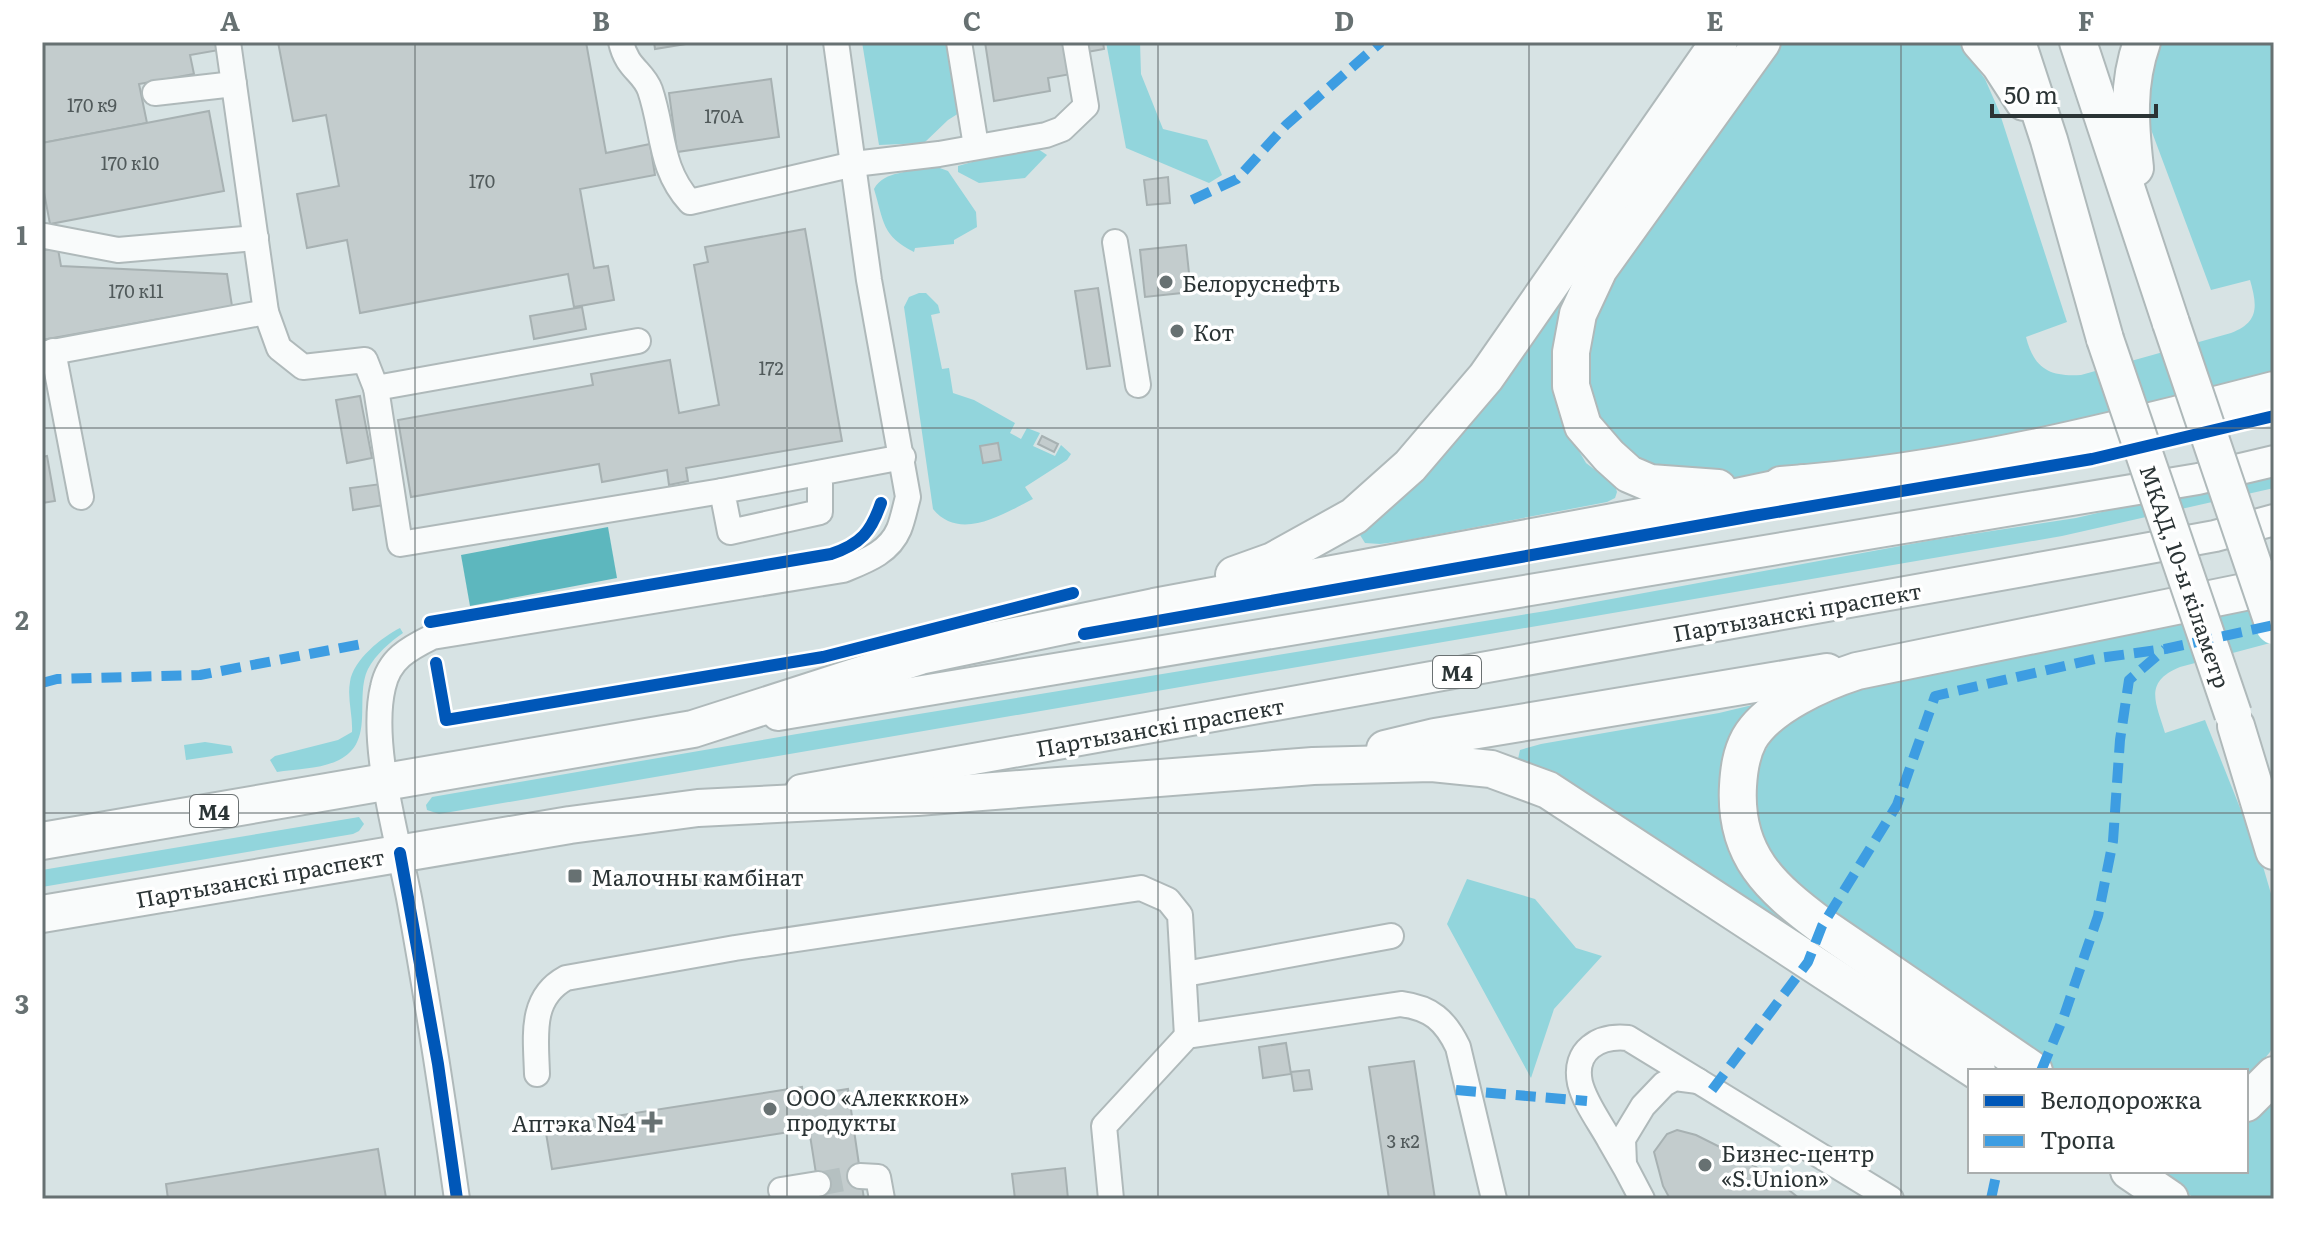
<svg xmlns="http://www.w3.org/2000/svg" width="2316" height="1241" font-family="Literata,serif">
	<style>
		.green { fill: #92d5dc }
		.water { fill: #5db7be }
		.building { fill: #c3cccd; stroke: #a7b1b2; stroke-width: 2 }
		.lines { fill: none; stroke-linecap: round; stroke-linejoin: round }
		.minor-tunnel { stroke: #b5c0c1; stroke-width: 24; stroke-dasharray: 24 12; stroke-linecap: butt }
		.minor-casing { stroke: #afb9ba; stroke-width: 28 }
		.major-casing { stroke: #afb9ba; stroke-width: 34 }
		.highway-casing { stroke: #afb9ba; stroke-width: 40 }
		.minor { stroke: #f9fbfb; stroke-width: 24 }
		.major { stroke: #f9fbfb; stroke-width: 30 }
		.highway { stroke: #f9fbfb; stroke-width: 36 }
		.highway-bridge-casing { stroke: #afb9ba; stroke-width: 40; stroke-linecap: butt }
		.highway-bridge { stroke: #f9fbfb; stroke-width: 36 }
		.quiet { stroke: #3d9de2; stroke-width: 10; stroke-dasharray: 20 10; stroke-linecap: butt }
		.cycleway-casing { stroke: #fff; stroke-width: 17 }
		.cycleway { stroke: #0057b8; stroke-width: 12 }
		.grid { fill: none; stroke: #677172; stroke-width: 2; stroke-opacity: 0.55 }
		.poi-dot { fill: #677172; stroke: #fff; stroke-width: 3 }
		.labels { text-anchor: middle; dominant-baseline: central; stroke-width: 7; stroke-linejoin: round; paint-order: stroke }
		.number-label { font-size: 18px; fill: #515a5b }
		.shield { fill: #fff; stroke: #6b7172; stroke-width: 2 }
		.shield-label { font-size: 20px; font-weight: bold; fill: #2b3435 }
		.poi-label { font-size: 22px; fill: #2b3435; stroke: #fff; text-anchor: start }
		.street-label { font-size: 22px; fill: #2b3435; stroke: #fff }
		.neatline { fill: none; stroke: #677172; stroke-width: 3 }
		.grid-label { font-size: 26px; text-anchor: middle; font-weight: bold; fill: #677172 }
	</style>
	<rect width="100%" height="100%" fill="#d7e3e4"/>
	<g class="green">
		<polygon points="862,42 965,42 978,101 948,120 924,143 879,145"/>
		<polygon points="1106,42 1140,42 1141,74 1163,129 1207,140 1222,175 1209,183 1126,148"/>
		<polygon points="1732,42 1738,42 1586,267 1558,319 1554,353 1570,436 1586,463 1615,485 1617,492 1615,498 1607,502 1403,541 1380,544 1365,543 1360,535 1361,527"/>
		<path d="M1779,42h177l3,2 26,35 14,32 68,211 -41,15c8,32 24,40 55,38l150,-42c29,-11 26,-28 19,-53l-39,10 -71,-190 17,-58h117v334l-179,49 -362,58 -69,-5 -59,-39 -24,-75 22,-79z"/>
		<polygon points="1032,145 1047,155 1025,178 979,183 958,172 958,166"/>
		<path d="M929,164l19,7 28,41 1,15 -23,13v4l-39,4 -1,4c-32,-16 -30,-30 -40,-63 11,-20 37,-14 55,-25z"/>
		<path d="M919,293h7l12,12 2,8 -9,2 11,54 7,-1 4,25 21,7 41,23 -5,10 11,6 6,-11 13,5 -7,13 22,10 6,-11 10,9 -4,6 -42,27 8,12c-30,15 -73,43 -100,10l-29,-202 5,-10z"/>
		<polygon points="2274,472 2274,488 2062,536 439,814 427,810 426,805 432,797 797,734 1546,611 1933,540 2076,518"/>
		<path d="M2274,602v40l-94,25c-37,15 -24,36 -15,66l40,-13 57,143 12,41v139l-4,9 -24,29v-10h-190l-193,-128 -77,-60 -34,-60v-21l7,-41 12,-20 18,-19 18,-13 41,-19z"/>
		<path d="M400,628l3,5c-13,9 -27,21 -35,36 -14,29 8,73 -29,91 -18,9 -43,9 -62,12l-7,-12 5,-4 63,-16 14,-8c1,-16 -5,-34 -2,-50 3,-22 32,-45 50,-54z"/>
		<polygon points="1765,702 1765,713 1727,837 2017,1071 2001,1071 1912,1011 1518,759 1520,750 1541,744 1719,713"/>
		<polygon points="205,742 231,746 233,753 186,760 184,745"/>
		<polygon points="359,817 364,824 359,831 353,834 42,887 42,870"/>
		<polygon points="1467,879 1535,899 1576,948 1602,956 1554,1009 1531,1078 1447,924"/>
		<polygon points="2274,1092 2274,1199 2196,1199 2153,1171 2246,1171 2246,1117"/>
	</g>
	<polygon class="water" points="608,527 617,578 470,606 461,555"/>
	<g class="building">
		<polygon points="42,42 218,42 219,50 190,55 194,74 139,84 147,123 42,143"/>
		<polygon points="278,42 586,42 606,153 650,144 655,175 580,189 594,268 608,266 614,300 574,307 568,274 360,313 347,240 307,248 297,194 339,186 326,115 293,121"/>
		<polygon points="654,42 698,42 655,49"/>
		<polygon points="985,42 1065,42 1071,74 1048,78 1050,91 994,101"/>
		<polygon points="1086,42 1103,42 1104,49 1087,52"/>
		<polygon points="771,79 779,137 677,152 669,93"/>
		<polygon points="209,111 224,191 50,224 42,182 42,143"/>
		<polygon points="1168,177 1170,203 1147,205 1144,180"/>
		<polygon points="805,229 842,441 686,468 688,481 669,485 667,470 602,482 599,464 411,497 398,420 593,385 591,374 670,360 679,413 719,405 694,265 708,262 705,247"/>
		<polygon points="1186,245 1191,292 1145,297 1140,250"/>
		<polygon points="58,249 61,266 227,274 232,306 42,340 42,250"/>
		<polygon points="1098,288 1110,366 1087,369 1075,291"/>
		<polygon points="582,307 586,329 534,339 530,316"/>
		<polygon points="360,396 372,458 347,463 336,400"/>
		<polygon points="1042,436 1058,444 1054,452 1038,444"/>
		<polygon points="998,443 1001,460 983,463 980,446"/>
		<polygon points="47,456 55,501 42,503 42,457"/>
		<polygon points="381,484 384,505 353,510 350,488"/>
		<polygon points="1286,1043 1291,1074 1263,1078 1259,1047"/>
		<polygon points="1414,1061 1435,1199 1389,1199 1369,1067"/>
		<polygon points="1309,1070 1312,1089 1294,1091 1291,1072"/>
		<polygon points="802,1087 803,1096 848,1089 864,1199 820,1199 809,1129 552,1169 545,1127"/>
		<polygon points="1677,1130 1696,1135 1744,1159 1779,1182 1800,1199 1670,1199 1663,1186 1654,1152 1667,1134"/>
		<polygon points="378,1149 386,1198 168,1199 166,1184"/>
		<polygon points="1065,1168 1068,1199 1015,1199 1012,1174"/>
	</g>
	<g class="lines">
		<polyline class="minor-tunnel" points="818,1184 860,1176"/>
		<defs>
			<g id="minor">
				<polyline points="228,42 266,312 279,348 303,367 365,360 376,388"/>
				<path d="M621,42c6,27 22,29 29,48 14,41 9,78 40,112l164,-38 85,-10 107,-19 16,-6 24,-23 -11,-64"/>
				<polyline points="959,42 976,146"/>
				<polyline points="155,93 234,84"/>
				<polyline points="45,236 118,250 256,238"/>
				<polyline points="1115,242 1138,385"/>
				<polyline points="638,341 376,388 400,544 722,491"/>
				<polyline points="53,351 81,497"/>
				<polyline points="42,354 266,312"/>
				<polyline points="820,473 820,512 730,532 722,491 903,457"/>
				<polyline points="1185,974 1391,936"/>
				<path d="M537,1074c-1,-37 -8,-76 29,-96l169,-30 406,-60 27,12 12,15 7,121"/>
				<polyline points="1624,1164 1623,1139 1643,1106 1664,1084 1675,1078 1698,1081"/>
				<polyline points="860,1176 878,1177 882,1199"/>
				<polyline points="781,1190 818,1184"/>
				<path d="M457,1199c-14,-99 -29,-197 -47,-296 -11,-60 -41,-158 -27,-216 6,-28 25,-38 49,-50l411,-67c22,-9 46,-17 56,-41 4,-10 6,-21 9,-32l-39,-217 -33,-238"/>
				<path d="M1111,1199l-7,-73 83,-90 214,-32c30,4 44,16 57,43l36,152"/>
				<path d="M1642,1199c-10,-20 -21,-40 -33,-60 -10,-18 -24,-36 -29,-56 -7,-33 19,-48 48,-45l263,161"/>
			</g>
			<g id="major">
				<polyline points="778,715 2198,479 2274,461"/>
				<polyline points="801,790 2106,556 2215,536 2274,520"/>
			</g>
			<g id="highway">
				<polyline points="1980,42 2000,65 2024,102"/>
				<polyline points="2017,42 2049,140 2105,339"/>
				<polyline points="2078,42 2171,323"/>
				<path d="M2135,168c-5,-44 -8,-84 7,-126"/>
				<path d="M1781,485c168,-12 331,-53 493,-95"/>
				<polyline points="1718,488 1650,483 1629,474 1609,456 1583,426 1571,386 1571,352 1578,314 1599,269 1762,42"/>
				<polyline points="1234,575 1273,561 1354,516 1410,466 1486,377 1719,42"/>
				<polyline points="2236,726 2274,851"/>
				<polyline points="1385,749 1435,737 1827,672"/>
				<polyline points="42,841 693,729 920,656 1154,607 1646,516 1804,483"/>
				<polyline points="42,914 570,825 698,808 917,797 1313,766 1432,763 1491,769 1548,790 1977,1071"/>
				<path d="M2034,1071l-212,-145c-52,-39 -88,-71 -84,-140 1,-17 3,-32 11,-47 19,-33 74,-57 108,-68l417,-85"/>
				<polyline points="2246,1103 2274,1075"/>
				<polyline points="2129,1171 2170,1199"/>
			</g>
		</defs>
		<use href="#minor" class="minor-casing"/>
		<use href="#major" class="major-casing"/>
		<use href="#highway" class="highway-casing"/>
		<use href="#minor" class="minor"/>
		<use href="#major" class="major"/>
		<use href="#highway" class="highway"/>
		<defs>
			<g id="highway-bridge">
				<polyline points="2171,323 2274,626"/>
				<polyline points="2105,339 2233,714"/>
			</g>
		</defs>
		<use href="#highway-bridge" class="highway-bridge-casing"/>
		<use href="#highway-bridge" class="highway-bridge"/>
		<g class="quiet">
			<polyline points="1192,200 1237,179 1286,125 1381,42"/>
			<polyline points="42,683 57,679 200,675 367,643"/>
			<polyline points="2041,1071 2064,1016 2098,916 2113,841 2120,740 2129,680 2165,649"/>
			<polyline points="1456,1090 1587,1101"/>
			<polyline points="1712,1090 1808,962 1822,926 1897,805 1935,696 2099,658 2165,649 2274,625"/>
			<polyline points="1991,1199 1997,1171"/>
		</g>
		<defs>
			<g id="cycleway">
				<path d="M430,622l401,-68c30,-10 40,-22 50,-51"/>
				<polyline points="1084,634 1753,516 2092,459 2274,416"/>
				<polyline points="436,663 446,720 823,657 1073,593"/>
				<polyline points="400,853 438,1064 457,1199"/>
			</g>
		</defs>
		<use href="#cycleway" class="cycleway-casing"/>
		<use href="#cycleway" class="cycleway"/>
	</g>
	<path class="grid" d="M415,42v1157M787,42v1157M1158,42v1157M1529,42v1157M1901,42v1157M42,428h2232M42,813h2232"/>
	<g class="poi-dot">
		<circle cx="1166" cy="282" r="8"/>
		<circle cx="1177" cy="331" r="8"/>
		<rect x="567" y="868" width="16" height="16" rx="4"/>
		<circle cx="770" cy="1109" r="8"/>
		<path d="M648 1110h8v8h8v8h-8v8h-8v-8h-8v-8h8z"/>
		<circle cx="1705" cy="1165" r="8"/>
	</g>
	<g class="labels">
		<g class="number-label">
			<text x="92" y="104">170 к9</text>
			<text x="724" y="115">170А</text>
			<text x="130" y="162">170 к10</text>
			<text x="482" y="180">170</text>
			<text x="136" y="290">170 к11</text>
			<text x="771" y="367">172</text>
			<text x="1403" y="1140">3 к2</text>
		</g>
		<g class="shield">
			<rect x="1433" y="656" width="48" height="32" rx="6"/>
			<rect x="190" y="795" width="48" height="32" rx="6"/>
		</g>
		<g class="shield-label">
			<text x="1457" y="672">М4</text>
			<text x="214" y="811">М4</text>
		</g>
		<g class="poi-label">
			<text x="1182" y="282">Белоруснефть</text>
			<text x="1193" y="331">Кот</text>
			<text x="591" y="876">Малочны камбінат</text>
			<text x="786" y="1096">ООО «Алекккон»<tspan x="786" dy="25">продукты</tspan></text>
			<text x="636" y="1122" text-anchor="end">Аптэка №4</text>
			<text x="1721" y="1152">Бизнес-центр<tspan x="1721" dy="25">«S.Union»</tspan></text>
		</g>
		<g class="street-label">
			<text transform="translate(2186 576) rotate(71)">МКАД, 10-ы кіламетр</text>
			<text transform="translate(1797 611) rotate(-10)">Партызанскі праспект</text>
			<text transform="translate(1160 726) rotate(-10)">Партызанскі праспект</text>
			<text transform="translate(260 877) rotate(-10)">Партызанскі праспект</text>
		</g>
	</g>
	<rect width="2316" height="1241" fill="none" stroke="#ffffff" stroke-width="88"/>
	<rect x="1968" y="1069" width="280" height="104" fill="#ffffff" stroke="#aaaeae" stroke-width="2"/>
	<rect x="1984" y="1095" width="40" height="12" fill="#0057b8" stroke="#aaaeae" stroke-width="2"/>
	<text x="2040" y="1109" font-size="24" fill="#2b3435">Велодорожка</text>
	<rect x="1984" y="1135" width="40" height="12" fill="#3d9de2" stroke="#aaaeae" stroke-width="2"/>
	<text x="2040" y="1149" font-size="24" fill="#2b3435">Тропа</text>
	<path d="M1992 104v12h164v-12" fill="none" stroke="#2b3435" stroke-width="4"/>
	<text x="2004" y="104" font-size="24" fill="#2b3435" stroke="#ffffff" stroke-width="6" paint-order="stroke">50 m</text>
	<rect x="44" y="44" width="2228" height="1153" class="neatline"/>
	<g class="grid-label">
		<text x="230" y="31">A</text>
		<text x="601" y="31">B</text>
		<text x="972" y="31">C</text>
		<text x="1344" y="31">D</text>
		<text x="1715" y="31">E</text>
		<text x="2086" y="31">F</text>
		<text x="22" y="245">1</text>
		<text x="22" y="630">2</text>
		<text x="22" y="1014">3</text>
	</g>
</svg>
